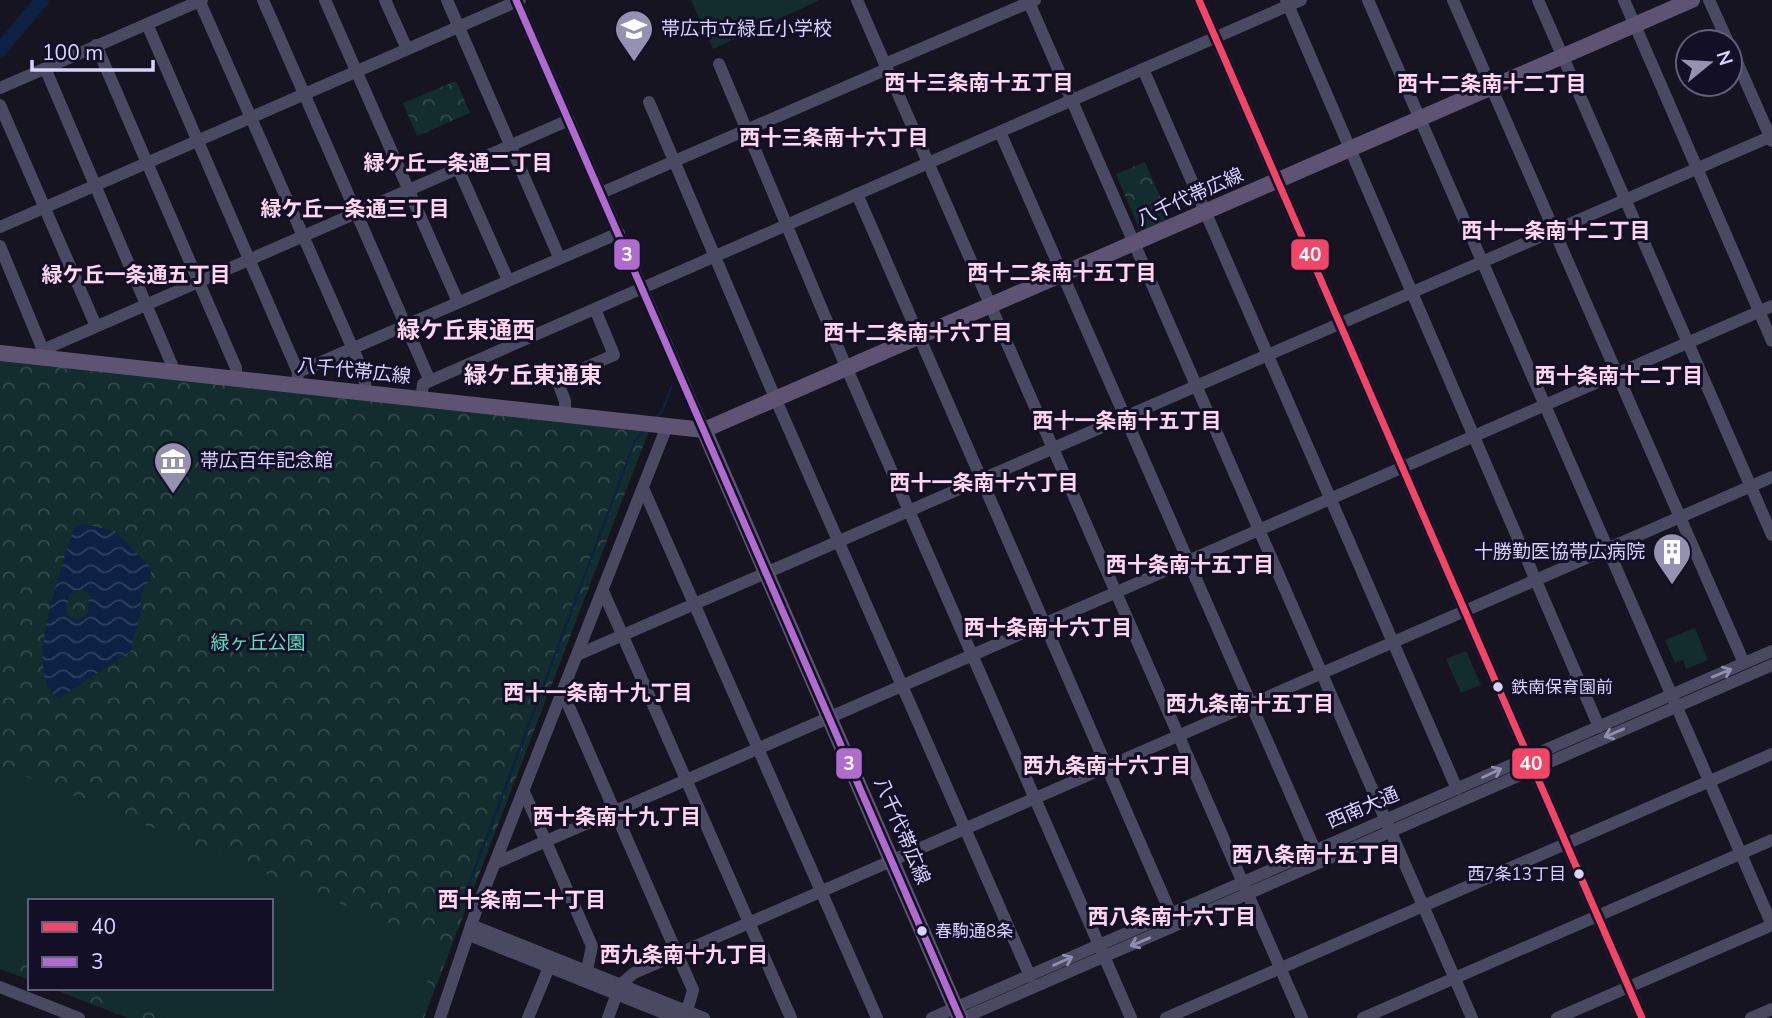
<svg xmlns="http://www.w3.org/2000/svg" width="1772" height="1018" font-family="'Nunito Sans','Noto Sans JP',sans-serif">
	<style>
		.park { fill: url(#park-crowns) }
		.pitch { fill: #132c2d }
		.water { fill: url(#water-waves); fill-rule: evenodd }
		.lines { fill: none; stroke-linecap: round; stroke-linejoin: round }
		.stream { stroke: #0d2144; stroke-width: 2.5 }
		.river { stroke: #0d2144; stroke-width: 14 }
		.minor { stroke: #4a4962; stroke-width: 12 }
		.major { stroke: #5e5373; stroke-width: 16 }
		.bus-1-casing { stroke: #130f26; stroke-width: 12 }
		.bus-2-casing { stroke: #130f26; stroke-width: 12 }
		.bus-1 { stroke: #f34667; stroke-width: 7 }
		.bus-2 { stroke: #b06ccc; stroke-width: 7 }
		.oneway { stroke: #928eb0 }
		.bus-dot { fill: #d9d4ff; stroke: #130f26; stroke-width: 2.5 }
		.labels { text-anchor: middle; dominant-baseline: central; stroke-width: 6; stroke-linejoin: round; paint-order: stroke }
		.bus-label { font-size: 17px; fill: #d9d4ff; stroke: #130f26; text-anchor: start }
		.poi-label { font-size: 19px; fill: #d9d4ff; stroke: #130f26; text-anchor: start }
		.street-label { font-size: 19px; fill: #d9d4ff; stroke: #130f26 }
		.park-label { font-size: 19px; fill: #5fe0c0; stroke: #130f26 }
		.neighbourhood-label { font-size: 21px; font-weight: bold; fill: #ffd6f0; stroke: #130f26 }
		.quarter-label { font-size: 23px; font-weight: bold; fill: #ffd6f0; stroke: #130f26 }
		.line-badge { stroke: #130f26; stroke-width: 2.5 }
		.badge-label { font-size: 19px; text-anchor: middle; font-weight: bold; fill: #fff }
	</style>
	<defs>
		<pattern id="park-crowns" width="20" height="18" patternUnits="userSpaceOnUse" patternTransform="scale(1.75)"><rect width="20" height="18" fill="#132c2d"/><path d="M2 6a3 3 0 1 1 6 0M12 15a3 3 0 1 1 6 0" fill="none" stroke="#354a4c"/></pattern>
		<pattern id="water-waves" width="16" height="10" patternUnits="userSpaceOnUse" patternTransform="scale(1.75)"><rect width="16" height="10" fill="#0d2144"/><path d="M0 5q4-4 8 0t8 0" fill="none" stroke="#304060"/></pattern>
	</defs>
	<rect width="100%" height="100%" fill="#161421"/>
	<g class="park">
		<polygon points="456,81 470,113 417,136 403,103"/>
		<polygon points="1145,162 1170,220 1141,233 1116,174"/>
		<polygon points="0,355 650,428 424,1018 128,1018 50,988 271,988 271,901 30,901 30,980 0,969"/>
	</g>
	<g class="pitch">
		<polygon points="691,0 820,0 713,49"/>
		<polygon points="1695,628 1708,660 1686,669 1683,660 1675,663 1665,640"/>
		<polygon points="1466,651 1481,685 1461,693 1446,659"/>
		<polygon points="0,766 443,945 412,1018 166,1018 88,988 271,988 271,901 30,901 30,966 0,955"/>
	</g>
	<path class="water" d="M84,524l31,7 36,37c0,10 -2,14 -9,21l-2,23 -9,39 -72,47c-39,-24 4,-131 14,-168l4,-4zM82,589l7,5 -1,20 -12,7 -7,-4 -3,-6 3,-16z"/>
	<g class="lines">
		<g class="stream">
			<polyline points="655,419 663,410 671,388"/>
			<polyline points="462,903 635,441 646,429"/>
		</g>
		<polyline class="river" points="0,50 42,0"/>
		<g class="minor">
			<polyline points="199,0 364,374 366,393"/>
			<polyline points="263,0 430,381"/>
			<polyline points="325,0 458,302"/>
			<polyline points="385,0 407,49"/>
			<polyline points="447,0 559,257"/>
			<polyline points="516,0 704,430"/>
			<polyline points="857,0 1302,1018"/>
			<polyline points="1028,0 1472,1018"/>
			<polyline points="1199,0 1642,1018"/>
			<polyline points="1286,0 1599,727"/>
			<path d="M1368,0c136,308 269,617 404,925l-215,93"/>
			<polyline points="1453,0 1744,663"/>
			<polyline points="1538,0 1772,535"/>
			<polyline points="1624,0 1772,341"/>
			<polyline points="1709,0 1728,42"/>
			<polyline points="147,24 298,372 297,385"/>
			<polyline points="96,45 236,368 236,379"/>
			<polyline points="1730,46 1772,141"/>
			<polyline points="719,64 847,369 1131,1018"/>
			<polyline points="885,64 1035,0"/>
			<polyline points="45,68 175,372"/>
			<polyline points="1143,69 1457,789"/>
			<polyline points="0,88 202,0"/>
			<polyline points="649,102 776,400 1030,976"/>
			<polyline points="0,105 96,326"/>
			<polyline points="1000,132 1315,850"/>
			<polyline points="458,168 508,280"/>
			<polyline points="601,193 887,69"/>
			<polyline points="857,194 1171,914"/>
			<polyline points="0,227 520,0"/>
			<polyline points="0,246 45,355"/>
			<polyline points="45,349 569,120"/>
			<polyline points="298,372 619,233"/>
			<polyline points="421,399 423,384 1301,0"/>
			<polyline points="565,415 565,401 557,380 614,355 595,309"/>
			<polyline points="643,488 877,1018"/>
			<polyline points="603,591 791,1018"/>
			<polyline points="577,655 1772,136"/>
			<polyline points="563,693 693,990 685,1018"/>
			<polyline points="524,792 592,946 587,970"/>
			<polyline points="496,863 1772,306"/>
			<polyline points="471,925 704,1018"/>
			<polyline points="469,935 676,1018"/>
			<polyline points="0,987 79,1018"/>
			<polyline points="440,1018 477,908 667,426"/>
			<polyline points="528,1018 552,960"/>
			<polyline points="608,1018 620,985 634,973 1772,477"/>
			<polyline points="932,1018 1772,651"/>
			<polyline points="963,1018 1772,665"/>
			<polyline points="1166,1018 1772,754"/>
			<polyline points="1363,1018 1772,840"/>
			<polyline points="1751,1018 1772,1009"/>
		</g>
		<g class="major">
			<polyline points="0,353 704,430 1692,0"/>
			<polyline points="704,430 960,1018"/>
		</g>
		<defs>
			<polyline id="bus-1" points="1199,0 1642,1018"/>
			<polyline id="bus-2" points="516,0 960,1018"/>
		</defs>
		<use href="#bus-1" class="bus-1-casing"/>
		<use href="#bus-2" class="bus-2-casing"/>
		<use href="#bus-1" class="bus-1"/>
		<use href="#bus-2" class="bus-2"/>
	</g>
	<defs><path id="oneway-shaft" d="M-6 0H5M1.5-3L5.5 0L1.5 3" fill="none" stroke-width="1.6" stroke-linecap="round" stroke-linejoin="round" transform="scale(1.75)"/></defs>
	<g class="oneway">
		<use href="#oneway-shaft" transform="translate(1722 673) rotate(-23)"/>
		<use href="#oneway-shaft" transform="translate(1614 733) rotate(157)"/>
		<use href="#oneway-shaft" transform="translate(1492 773) rotate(-25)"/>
		<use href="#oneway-shaft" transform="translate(1140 942) rotate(157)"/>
		<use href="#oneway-shaft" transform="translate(1063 961) rotate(-24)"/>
	</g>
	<defs>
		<symbol id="school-pin" viewBox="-11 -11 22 30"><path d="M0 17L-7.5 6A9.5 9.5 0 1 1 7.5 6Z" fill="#9591b1" stroke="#130f26"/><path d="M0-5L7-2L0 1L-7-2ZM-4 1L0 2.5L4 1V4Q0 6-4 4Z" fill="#fff"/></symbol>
		<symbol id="museum-pin" viewBox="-11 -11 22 30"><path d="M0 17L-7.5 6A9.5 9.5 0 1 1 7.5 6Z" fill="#9591b1" stroke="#130f26"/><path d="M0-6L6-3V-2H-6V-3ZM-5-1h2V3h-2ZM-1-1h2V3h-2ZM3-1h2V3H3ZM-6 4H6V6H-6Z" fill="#fff"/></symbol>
		<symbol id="building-pin" viewBox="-11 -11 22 30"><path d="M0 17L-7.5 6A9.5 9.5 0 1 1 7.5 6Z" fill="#9591b1" stroke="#130f26"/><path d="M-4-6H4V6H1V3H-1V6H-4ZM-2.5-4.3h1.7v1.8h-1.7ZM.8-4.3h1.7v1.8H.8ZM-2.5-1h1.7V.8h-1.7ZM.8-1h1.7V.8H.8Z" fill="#fff"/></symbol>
	</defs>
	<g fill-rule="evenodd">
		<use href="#school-pin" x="612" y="7" width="44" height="60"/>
		<use href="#museum-pin" x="151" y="439" width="44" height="60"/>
		<use href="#building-pin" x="1650" y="530" width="44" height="60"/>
	</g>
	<g class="bus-dot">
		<circle cx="1498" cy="687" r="6"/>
		<circle cx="1579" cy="874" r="6"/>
		<circle cx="922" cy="931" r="6"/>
	</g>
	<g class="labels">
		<g class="bus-label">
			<text x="1511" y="687">鉄南保育園前</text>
			<text x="1566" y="874" text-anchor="end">西7条13丁目</text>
			<text x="935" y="931">春駒通8条</text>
		</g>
		<g class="poi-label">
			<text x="661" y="29">帯広市立緑丘小学校</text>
			<text x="200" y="461">帯広百年記念館</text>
			<text x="1645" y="552" text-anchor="end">十勝勤医協帯広病院</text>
		</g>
		<g class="street-label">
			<text transform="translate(1190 197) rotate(-24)">八千代帯広線</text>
			<text transform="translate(354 371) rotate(6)">八千代帯広線</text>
			<text transform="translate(1363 808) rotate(-23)">西南大通</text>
			<text transform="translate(902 831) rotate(67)">八千代帯広線</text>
		</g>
		<g class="park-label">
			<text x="258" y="643">緑ヶ丘公園</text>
		</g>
		<g class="neighbourhood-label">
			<text x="979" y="83">西十三条南十五丁目</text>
			<text x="1492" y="84">西十二条南十二丁目</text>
			<text x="834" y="138">西十三条南十六丁目</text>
			<text x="458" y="163">緑ケ丘一条通二丁目</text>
			<text x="355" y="209">緑ケ丘一条通三丁目</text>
			<text x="1556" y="231">西十一条南十二丁目</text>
			<text x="1062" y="273">西十二条南十五丁目</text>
			<text x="136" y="275">緑ケ丘一条通五丁目</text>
			<text x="918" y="333">西十二条南十六丁目</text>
			<text x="1619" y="376">西十条南十二丁目</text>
			<text x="1127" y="421">西十一条南十五丁目</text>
			<text x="984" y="483">西十一条南十六丁目</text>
			<text x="1190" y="565">西十条南十五丁目</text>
			<text x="1048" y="628">西十条南十六丁目</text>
			<text x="598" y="693">西十一条南十九丁目</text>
			<text x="1250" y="704">西九条南十五丁目</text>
			<text x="1107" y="766">西九条南十六丁目</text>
			<text x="617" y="817">西十条南十九丁目</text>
			<text x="1316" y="855">西八条南十五丁目</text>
			<text x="522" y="900">西十条南二十丁目</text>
			<text x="1172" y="917">西八条南十六丁目</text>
			<text x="684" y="955">西九条南十九丁目</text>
		</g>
		<g class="quarter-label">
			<text x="466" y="330">緑ケ丘東通西</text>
			<text x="533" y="375">緑ケ丘東通東</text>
		</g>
	</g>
	<g class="line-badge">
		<rect x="613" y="238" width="28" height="33" rx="7" fill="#b06ccc"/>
		<rect x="1290" y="238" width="40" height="33" rx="7" fill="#f34667"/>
		<rect x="835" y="747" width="28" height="33" rx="7" fill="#b06ccc"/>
		<rect x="1511" y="747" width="40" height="33" rx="7" fill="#f34667"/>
	</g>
	<g class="badge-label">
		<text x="627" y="261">3</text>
		<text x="1310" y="261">40</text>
		<text x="849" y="770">3</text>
		<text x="1531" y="770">40</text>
	</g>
	<rect x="28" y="899" width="245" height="91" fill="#130f26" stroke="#625e7d" stroke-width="2"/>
	<rect x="42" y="922" width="35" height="10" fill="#f34667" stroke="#625e7d" stroke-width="2"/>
	<text x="91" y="934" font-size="21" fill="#d9d4ff">40</text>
	<rect x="42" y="957" width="35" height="10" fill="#b06ccc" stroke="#625e7d" stroke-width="2"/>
	<text x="91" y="969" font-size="21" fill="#d9d4ff">3</text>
	<g transform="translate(1709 63) rotate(72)"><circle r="33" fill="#130f26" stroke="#625e7d" stroke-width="2"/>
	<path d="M0-5L12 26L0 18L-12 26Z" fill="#9591b1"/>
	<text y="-10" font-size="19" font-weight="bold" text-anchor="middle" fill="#d9d4ff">N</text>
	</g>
	<path d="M32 60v10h121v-10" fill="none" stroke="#d9d4ff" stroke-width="3.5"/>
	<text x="42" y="60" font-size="21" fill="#d9d4ff" stroke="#130f26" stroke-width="5" paint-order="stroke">100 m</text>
</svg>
